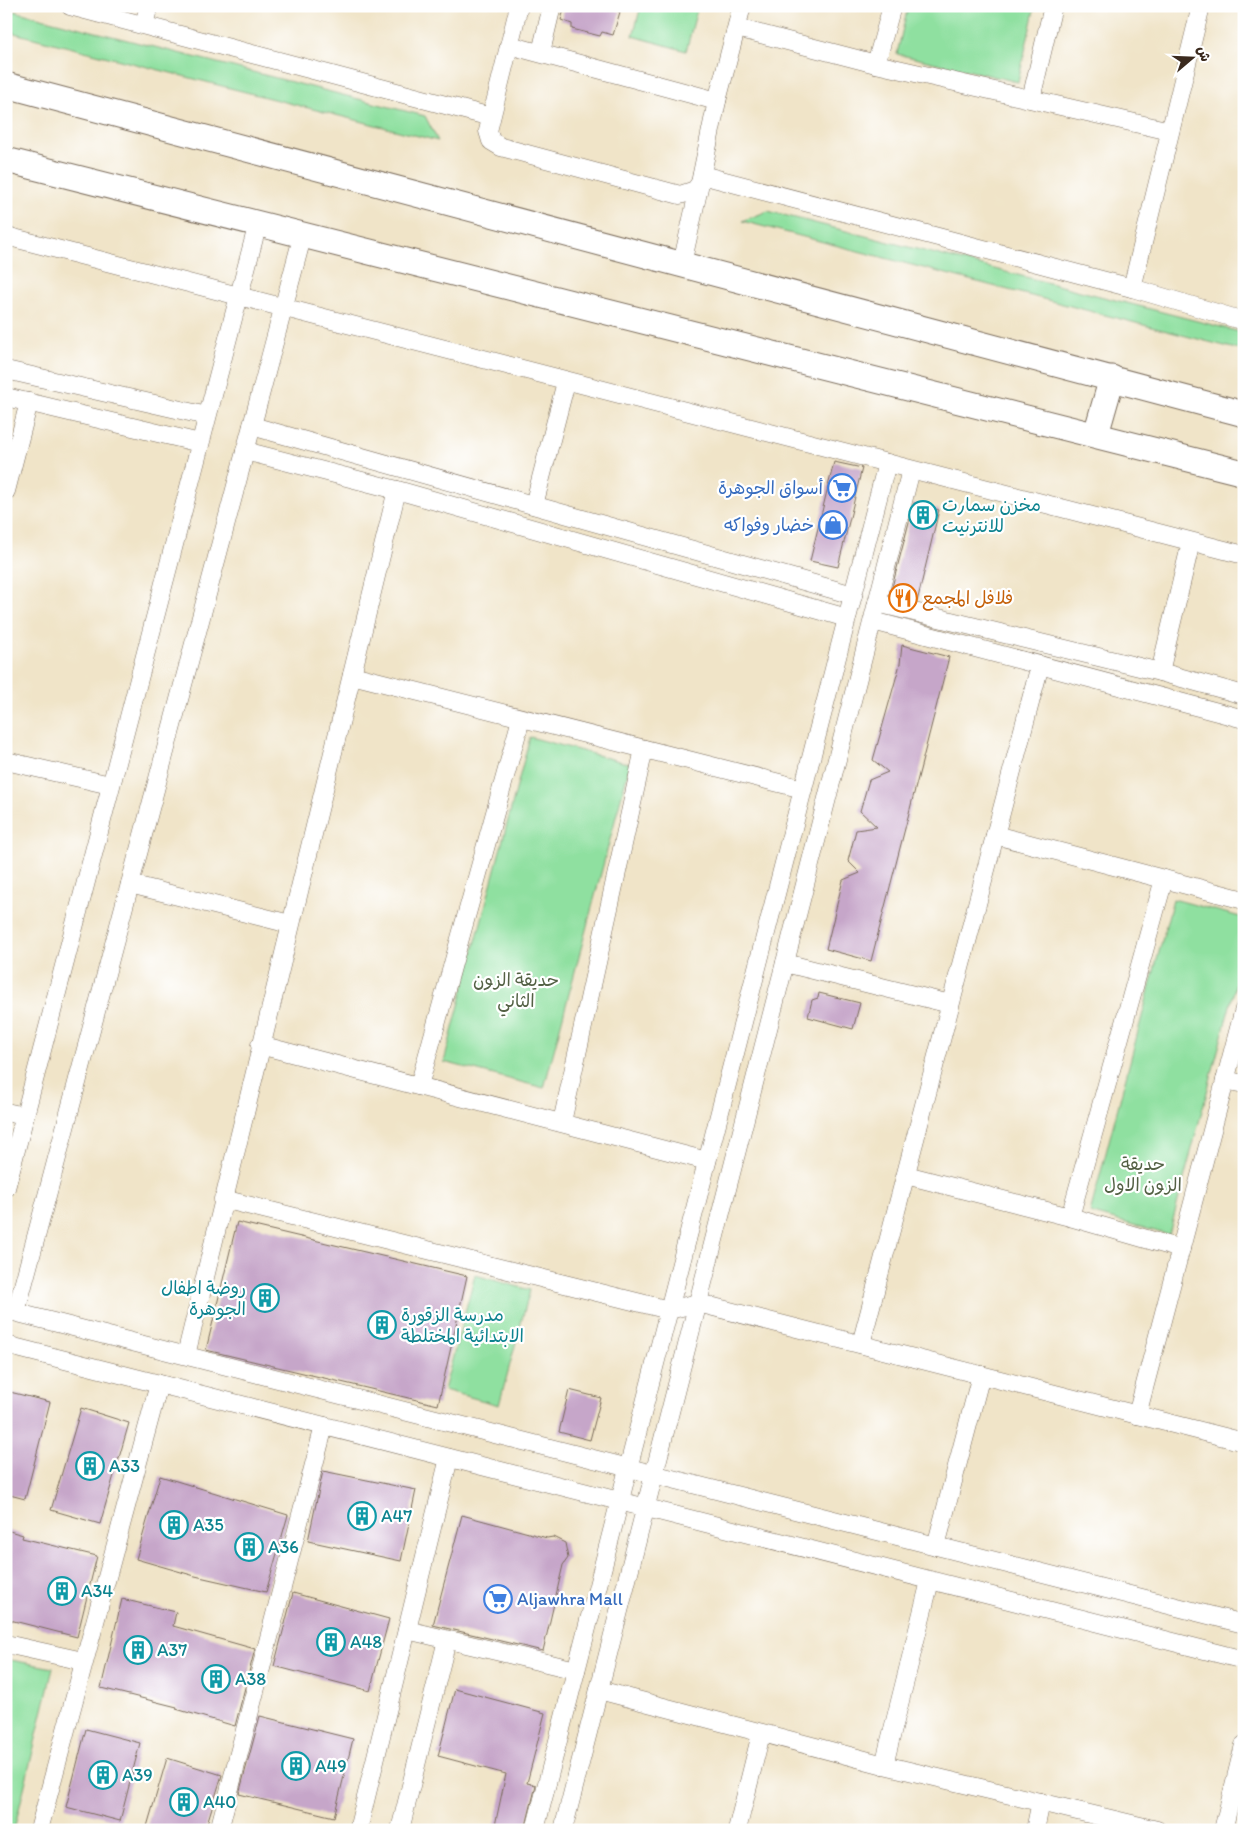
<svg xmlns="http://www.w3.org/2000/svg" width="1250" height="1836" font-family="Itim,'Playpen Sans Arabic',sans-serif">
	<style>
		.green { fill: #8fe0a0; stroke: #65855f }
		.building { fill: #c6a6c9 }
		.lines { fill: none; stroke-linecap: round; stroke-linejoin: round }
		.minor-casing { stroke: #7a6b5a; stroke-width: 19 }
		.secondary-casing { stroke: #7a6b5a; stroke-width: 27 }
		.minor { stroke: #fff; stroke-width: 18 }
		.secondary { stroke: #fff; stroke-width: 25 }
		.labels { text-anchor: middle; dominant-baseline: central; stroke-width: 4.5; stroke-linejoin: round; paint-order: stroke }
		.shop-label { font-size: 18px; fill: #366cbe; stroke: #fff; text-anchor: end }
		.culture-label { font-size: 18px; fill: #0d838f; stroke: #fff; text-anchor: start }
		.food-label { font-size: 18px; fill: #c56008; stroke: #fff; text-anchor: start }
		.park-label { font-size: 18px; fill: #546145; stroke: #fff }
	</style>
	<rect width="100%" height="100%" fill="#fff"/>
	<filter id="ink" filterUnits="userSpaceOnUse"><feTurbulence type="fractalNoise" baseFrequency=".02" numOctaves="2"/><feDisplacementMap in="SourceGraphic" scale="10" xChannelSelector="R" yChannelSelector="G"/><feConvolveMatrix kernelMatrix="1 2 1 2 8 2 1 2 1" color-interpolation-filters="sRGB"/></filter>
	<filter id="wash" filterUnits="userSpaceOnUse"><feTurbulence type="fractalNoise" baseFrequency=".0096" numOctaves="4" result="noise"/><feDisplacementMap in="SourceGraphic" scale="20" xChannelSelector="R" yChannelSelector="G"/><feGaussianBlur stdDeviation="1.12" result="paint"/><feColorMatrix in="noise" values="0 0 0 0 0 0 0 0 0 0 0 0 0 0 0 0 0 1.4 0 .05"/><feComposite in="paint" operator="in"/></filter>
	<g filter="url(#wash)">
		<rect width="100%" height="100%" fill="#f0e4c8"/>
		<g class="green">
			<polygon points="641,6 698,6 686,51 633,36"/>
			<polygon points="908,6 1035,6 1018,82 897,54"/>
			<polygon points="6,9 425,116 438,141 6,31"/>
			<polygon points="768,211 1244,333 1244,351 742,221"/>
			<polygon points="530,737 630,764 544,1088 444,1062"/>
			<polygon points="1173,899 1244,918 1244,953 1169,1235 1090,1213"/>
			<polygon points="475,1275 530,1290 499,1405 444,1390"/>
			<polygon points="6,1659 53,1668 14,1830 6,1830"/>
		</g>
		<g id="blocks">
			<g class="building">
				<polygon points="565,6 617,6 616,10 620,12 613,35 602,32 600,36 572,29 572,24 561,20"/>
				<polygon points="834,462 862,468 838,567 810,561"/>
				<polygon points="914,503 939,510 917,602 890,595"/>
				<polygon points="902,645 949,657 871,961 826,949 843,880 860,873 848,861 856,830 877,827 860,811 869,780 888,772 873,760 900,664"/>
				<polygon points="819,993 860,1003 853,1029 808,1017 812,1000 818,998"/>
				<polygon points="237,1222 467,1276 438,1405 206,1350"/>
				<polygon points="569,1390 601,1398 590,1440 559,1432"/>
				<polygon points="6,1391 50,1402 25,1499 6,1494"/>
				<polygon points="81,1408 129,1423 100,1524 51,1510"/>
				<polygon points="323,1471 416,1490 401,1561 308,1541"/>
				<polygon points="160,1476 288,1515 266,1592 195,1576 136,1559"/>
				<polygon points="462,1515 547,1538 553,1537 565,1543 568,1558 563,1565 543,1651 433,1625"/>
				<polygon points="6,1530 23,1535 22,1538 97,1556 77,1637 6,1619"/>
				<polygon points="293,1593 389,1619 370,1691 274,1666"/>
				<polygon points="122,1599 176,1612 173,1626 255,1649 235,1726 176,1709 177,1707 101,1688"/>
				<polygon points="455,1689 545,1713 527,1783 536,1785 525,1830 494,1830 506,1774 438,1756"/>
				<polygon points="260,1716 353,1739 334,1817 239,1794"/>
				<polygon points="86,1729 140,1743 120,1821 66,1807"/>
				<polygon points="167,1758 222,1775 205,1830 146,1830"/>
			</g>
		</g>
	</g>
	<g filter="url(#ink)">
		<use href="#blocks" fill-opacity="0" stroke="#7a6b5a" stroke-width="1"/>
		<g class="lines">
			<defs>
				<g id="minor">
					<polyline points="70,6 491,117"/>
					<polyline points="519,6 488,131 491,141 501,147 680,195 695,190 700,183 717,101 742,6"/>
					<polyline points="144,24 149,6"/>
					<polyline points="737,28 876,64 1170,131"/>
					<polyline points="509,45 717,101"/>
					<polyline points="541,52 552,6"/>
					<polyline points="876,64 892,6"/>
					<polyline points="1031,99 1053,6"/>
					<polyline points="702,175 1132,288 1244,321"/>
					<polyline points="6,236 1244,555"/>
					<polyline points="682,264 700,183"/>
					<polyline points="1132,288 1201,6"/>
					<polyline points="6,370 207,416"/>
					<polyline points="6,397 200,443"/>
					<polyline points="252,426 853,595"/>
					<polyline points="245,451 397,490 847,618"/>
					<polyline points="6,491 29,402"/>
					<polyline points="534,505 566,382"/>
					<polyline points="877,603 1160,672 1244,695"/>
					<polyline points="873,621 1244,719"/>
					<polyline points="1160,672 1191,542"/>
					<polyline points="352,675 803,789"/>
					<polyline points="6,761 110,785"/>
					<polyline points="995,835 1244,900"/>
					<polyline points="130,884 290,924"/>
					<polyline points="785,963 950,1004"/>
					<polyline points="260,1045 707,1161"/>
					<polyline points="1225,1080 1244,1084"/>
					<polyline points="419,1086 521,719"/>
					<polyline points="6,1112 24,1116"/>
					<polyline points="562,1122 644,749"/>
					<polyline points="906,1175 1070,1217 1181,1249"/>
					<polyline points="6,1188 258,223"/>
					<polyline points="223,1199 669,1310 698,1303 1244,1442"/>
					<polyline points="1070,1217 1164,879"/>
					<polyline points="6,1310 1244,1624"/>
					<polyline points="16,1312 303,234"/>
					<polyline points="861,1344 1040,665"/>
					<polyline points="6,1345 1244,1660"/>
					<polyline points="186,1355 397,490"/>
					<polyline points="1137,1415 1244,1009"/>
					<polyline points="936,1546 981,1375"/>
					<polyline points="407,1630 576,1670"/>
					<polyline points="6,1644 83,1661"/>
					<polyline points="599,1690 884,1765 1157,1830"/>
					<polyline points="884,1765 930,1581"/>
					<polyline points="39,1830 159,1384"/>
					<polyline points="219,1830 324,1426"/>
					<polyline points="358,1830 449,1458"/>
					<polyline points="400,1830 447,1640"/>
					<polyline points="535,1830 887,463"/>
					<polyline points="563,1830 911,470"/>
					<polyline points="737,1830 761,1734"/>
					<polyline points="1035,1830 1041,1802"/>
					<polyline points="1223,1830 1244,1745"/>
				</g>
				<g id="secondary">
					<polyline points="6,85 1244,414"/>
					<polyline points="6,160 1244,473"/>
					<polyline points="1096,434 1112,378"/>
				</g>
			</defs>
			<use href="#minor" class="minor-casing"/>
			<use href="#secondary" class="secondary-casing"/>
			<use href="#minor" class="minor"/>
			<use href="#secondary" class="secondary"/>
		</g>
	</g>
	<defs>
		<symbol id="supermarket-ring" viewBox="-11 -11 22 22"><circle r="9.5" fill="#fff" stroke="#3f7fe0" stroke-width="1.5"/><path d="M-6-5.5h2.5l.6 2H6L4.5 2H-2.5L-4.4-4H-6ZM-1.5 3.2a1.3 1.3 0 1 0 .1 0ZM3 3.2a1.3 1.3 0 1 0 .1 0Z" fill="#3f7fe0"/></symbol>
		<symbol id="building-ring" viewBox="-11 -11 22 22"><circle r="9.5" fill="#fff" stroke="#0f9aa8" stroke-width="1.5"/><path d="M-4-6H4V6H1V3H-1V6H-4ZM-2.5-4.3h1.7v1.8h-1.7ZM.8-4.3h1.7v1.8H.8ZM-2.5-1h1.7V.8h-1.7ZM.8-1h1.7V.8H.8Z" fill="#0f9aa8"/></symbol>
		<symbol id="shop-ring" viewBox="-11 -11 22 22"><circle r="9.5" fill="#fff" stroke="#3f7fe0" stroke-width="1.5"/><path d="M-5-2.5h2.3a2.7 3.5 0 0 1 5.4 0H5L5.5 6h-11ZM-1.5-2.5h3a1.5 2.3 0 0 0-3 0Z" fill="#3f7fe0"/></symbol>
		<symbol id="restaurant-ring" viewBox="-11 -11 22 22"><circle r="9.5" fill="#fff" stroke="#e8710a" stroke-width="1.5"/><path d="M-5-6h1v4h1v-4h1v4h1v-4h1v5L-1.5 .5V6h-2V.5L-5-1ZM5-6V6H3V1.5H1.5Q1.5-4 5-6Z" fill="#e8710a"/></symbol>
	</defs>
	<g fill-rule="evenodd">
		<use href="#supermarket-ring" x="826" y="472" width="32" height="32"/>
		<use href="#building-ring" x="907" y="499" width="32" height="32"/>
		<use href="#shop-ring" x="817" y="509" width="32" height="32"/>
		<use href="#restaurant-ring" x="887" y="582" width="32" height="32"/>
		<use href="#building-ring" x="249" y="1282" width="32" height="32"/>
		<use href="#building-ring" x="366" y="1309" width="32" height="32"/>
		<use href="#building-ring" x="74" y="1450" width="32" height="32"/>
		<use href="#building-ring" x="346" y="1500" width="32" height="32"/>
		<use href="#building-ring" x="158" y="1509" width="32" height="32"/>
		<use href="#building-ring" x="233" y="1531" width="32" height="32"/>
		<use href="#building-ring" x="46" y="1575" width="32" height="32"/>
		<use href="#supermarket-ring" x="482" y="1583" width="32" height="32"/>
		<use href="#building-ring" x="315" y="1626" width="32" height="32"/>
		<use href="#building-ring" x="122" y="1634" width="32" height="32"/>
		<use href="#building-ring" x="200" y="1663" width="32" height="32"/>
		<use href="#building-ring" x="280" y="1750" width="32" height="32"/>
		<use href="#building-ring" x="87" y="1759" width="32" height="32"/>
		<use href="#building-ring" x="168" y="1786" width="32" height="32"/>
	</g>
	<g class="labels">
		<g class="shop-label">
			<text x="823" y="488">أسواق الجوهرة</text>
			<text x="814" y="525">خضار وفواكه</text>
			<text x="517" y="1599" text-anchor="start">Aljawhra Mall</text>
		</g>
		<g class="culture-label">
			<text x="942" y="505">مخزن سمارت<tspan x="942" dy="21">للانترنيت</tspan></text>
			<text x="246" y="1288" text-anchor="end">روضة اطفال<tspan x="246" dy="21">الجوهرة</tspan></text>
			<text x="401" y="1315">مدرسة الزقورة<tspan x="401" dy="21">الابتدائية المختلطة</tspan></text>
			<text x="109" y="1466">A33</text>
			<text x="381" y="1516">A47</text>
			<text x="193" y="1525">A35</text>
			<text x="268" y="1547">A36</text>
			<text x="81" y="1591">A34</text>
			<text x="350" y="1642">A48</text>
			<text x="157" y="1650">A37</text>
			<text x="235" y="1679">A38</text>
			<text x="315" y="1766">A49</text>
			<text x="122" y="1775">A39</text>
			<text x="203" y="1802">A40</text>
		</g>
		<g class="food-label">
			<text x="922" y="598">فلافل المجمع</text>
		</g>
		<g class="park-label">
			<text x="516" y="980">حديقة الزون<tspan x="516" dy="21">الثاني</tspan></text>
			<text x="1143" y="1164">حديقة<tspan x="1143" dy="21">الزون الاول</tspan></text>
		</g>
	</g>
	<rect width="1250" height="1836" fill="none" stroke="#fff" stroke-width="25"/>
	<g transform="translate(1192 58) rotate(71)" stroke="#ffffff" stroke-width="4" paint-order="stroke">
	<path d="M0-4L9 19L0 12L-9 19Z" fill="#3b2a1e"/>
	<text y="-8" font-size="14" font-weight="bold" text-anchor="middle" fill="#3b2a1e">ش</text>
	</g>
</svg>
